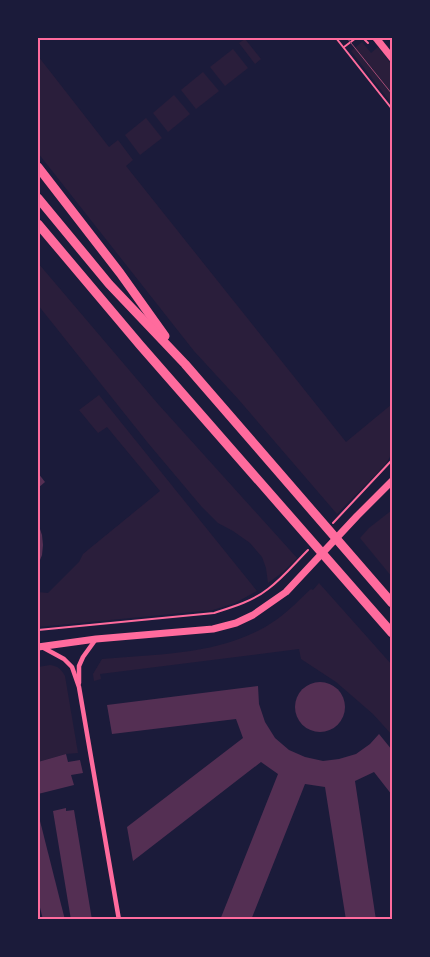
<svg xmlns="http://www.w3.org/2000/svg" width="430" height="957" font-family="Karla,sans-serif">
	<style>
		.green { fill: #2a1e3b }
		.building { fill: #542f53 }
		.lines { fill: none; stroke-linecap: round; stroke-linejoin: round }
		.path { stroke: #ff6b9d; stroke-width: 2 }
		.minor { stroke: #ff6b9d; stroke-width: 4.5 }
		.primary { stroke: #ff6b9d; stroke-width: 7 }
		.motorway { stroke: #ff6b9d; stroke-width: 9 }
		.tram { stroke: #a44b75; stroke-width: 1 }
		.neatline { fill: none; stroke: #ff6b9d; stroke-width: 2 }
	</style>
	<rect width="100%" height="100%" fill="#1b1b3a"/>
	<g class="green">
		<polygon points="245,39 261,59 255,64 239,43"/>
		<polygon points="362,42 371,53 378,47 392,65 392,104 351,51"/>
		<polygon points="233,49 248,68 225,86 210,67"/>
		<polygon points="38,56 109,147 118,140 133,160 126,166 346,442 392,404 392,453 387,462 379,471 337,514 239,400 194,351 38,153"/>
		<polygon points="203,72 219,91 196,109 181,90"/>
		<polygon points="174,95 190,114 168,132 153,113"/>
		<polygon points="146,118 162,138 140,155 125,135"/>
		<polygon points="38,263 158,404 297,558 283,572 268,583 266,568 262,557 250,543 233,531 218,523 201,506 148,443 38,305"/>
		<polygon points="99,395 257,591 235,603 213,610 38,627 38,592 48,593 79,562 83,554 160,491 107,427 98,433 79,410"/>
		<polygon points="392,510 392,577 360,538 369,528"/>
		<path d="M319,583l73,82v70l-19,-21 -37,-32 -35,-23 -2,-10 -199,25 1,5 -7,2 -1,-7 9,-15c59,-5 124,-4 174,-39 13,-9 24,-21 35,-31l2,1z"/>
		<path d="M50,665c8,1 11,4 15,11l13,77 -12,1 -28,8v-95z"/>
	</g>
	<g class="building">
		<polygon points="38,473 45,482 38,488"/>
		<polygon points="38,523 42,535 43,545 42,555 38,565"/>
		<circle cx="320" cy="707" r="25"/>
		<polygon points="258,686 259,704 265,722 275,738 289,750 305,757 323,761 339,759 356,754 370,744 379,734 392,750 392,795 374,772 355,781 376,920 346,920 325,787 305,784 251,920 220,920 278,774 261,762 133,861 127,827 243,738 236,719 112,734 107,705"/>
		<polygon points="66,754 68,762 80,760 83,773 71,775 74,785 38,794 38,762"/>
		<polygon points="66,808 66,811 74,810 92,920 71,920 53,811"/>
		<polygon points="38,813 65,920 43,920 38,899"/>
	</g>
	<g class="lines">
		<g class="path">
			<polyline points="336,38 392,109"/>
			<polyline points="363,38 368,43"/>
			<polyline points="344,47 356,38"/>
			<polyline points="333,523 392,460"/>
			<path d="M38,630l176,-17c19,-6 39,-12 54,-24 15,-11 27,-26 40,-39"/>
		</g>
		<g class="minor">
			<polyline points="42,647 64,659 72,667 79,687 119,920"/>
			<polyline points="79,683 79,666 83,657 96,639"/>
		</g>
		<g class="primary">
			<polyline points="376,38 392,58"/>
			<polyline points="38,647 96,639 213,629 236,623 253,615 286,592 357,516 392,481"/>
		</g>
		<g class="motorway">
			<polyline points="38,167 120,273 165,336"/>
			<polyline points="38,198 109,284 185,364 392,603"/>
			<polyline points="38,224 140,345 392,633"/>
		</g>
		<polyline class="tram" points="347,38 392,94"/>
	</g>
	<rect width="430" height="957" fill="none" stroke="#1b1b3a" stroke-width="78"/>
	<rect x="39" y="39" width="352" height="879" class="neatline"/>
</svg>
